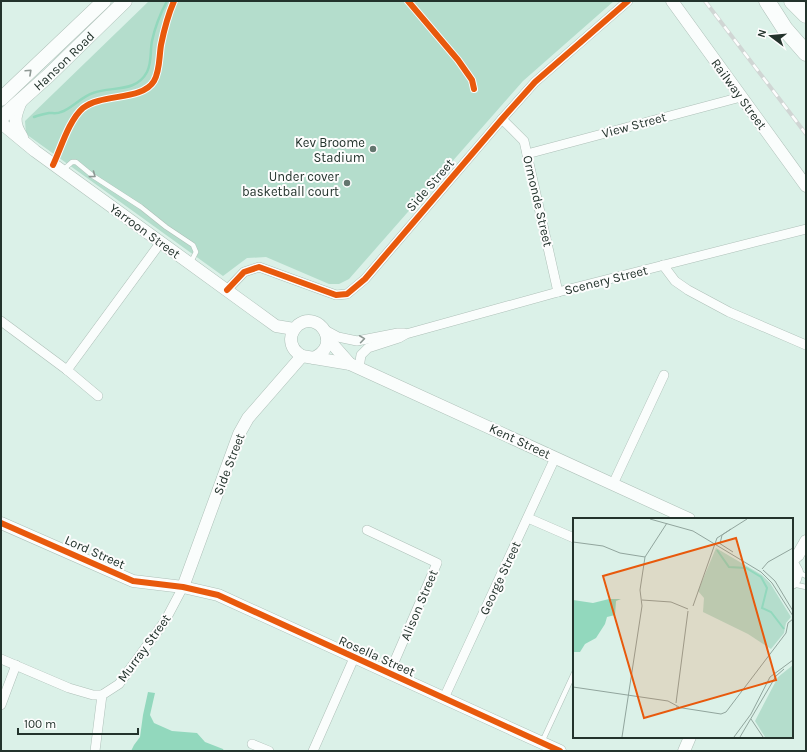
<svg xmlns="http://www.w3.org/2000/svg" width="807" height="752" font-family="Karla,sans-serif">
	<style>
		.green { fill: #b4ddcc }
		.water { fill: #92d8bd }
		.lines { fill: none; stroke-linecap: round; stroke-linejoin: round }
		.stream { stroke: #92d8bd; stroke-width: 2.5 }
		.lane-casing { stroke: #aec0b8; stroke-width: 5.5 }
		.street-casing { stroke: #aec0b8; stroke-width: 10 }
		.secondary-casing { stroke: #aec0b8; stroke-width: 13 }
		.primary-casing { stroke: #aec0b8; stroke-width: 15 }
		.highway-casing { stroke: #aec0b8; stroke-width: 17 }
		.lane { stroke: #fafdfc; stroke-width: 4.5 }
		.street { stroke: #fafdfc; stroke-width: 9 }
		.secondary { stroke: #fafdfc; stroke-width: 12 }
		.primary { stroke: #fafdfc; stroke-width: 14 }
		.highway { stroke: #fafdfc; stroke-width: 16 }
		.rail-casing { stroke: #d0d6d4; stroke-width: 4 }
		.rail { stroke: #fdfdfd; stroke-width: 2.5; stroke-dasharray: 8; stroke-linecap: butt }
		.cycleway-casing { stroke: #fdfdfd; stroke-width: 8 }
		.cycleway { stroke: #e8590c; stroke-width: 6 }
		.oneway { stroke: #8e9894 }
		.poi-dot { fill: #63766e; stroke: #fdfdfd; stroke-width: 1.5 }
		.labels { text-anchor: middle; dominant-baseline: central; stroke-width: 4; stroke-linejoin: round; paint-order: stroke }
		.street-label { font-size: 13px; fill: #23332c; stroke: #fdfdfd }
		.poi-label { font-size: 13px; fill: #23332c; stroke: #fdfdfd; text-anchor: end }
		.inset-river { fill: none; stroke: #92d8bd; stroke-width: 2 }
		.inset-road { fill: none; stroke: #91a59d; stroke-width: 1 }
		.view { fill: #e8590c; fill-opacity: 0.15; stroke: #e8590c; stroke-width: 2 }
		.inset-edge { fill: none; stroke: #23332c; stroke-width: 2 }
	</style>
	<rect width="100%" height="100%" fill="#dbf1e8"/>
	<polygon class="green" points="149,1 614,1 523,81 349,279 339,284 329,284 266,257 247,258 223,276 26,134 25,121"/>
	<polygon class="water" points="148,692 155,693 150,715 154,723 172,731 197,733 205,742 223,749 224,751 131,751 134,745 140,737 143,715"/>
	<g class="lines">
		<path class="stream" d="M34,117c5,-2 10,-3 15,-4 4,0 9,1 12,-1 10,-3 20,-15 32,-19 19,-7 43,0 54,-21 5,-10 3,-21 5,-31 3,-14 8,-27 15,-40"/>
		<defs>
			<g id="lane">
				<polyline points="63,170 72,162 76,162 93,176 141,207 166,227 193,245 196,252 191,262"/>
				<polyline points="798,572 806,576"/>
				<polyline points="792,584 806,587"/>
				<polyline points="542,742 574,673"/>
			</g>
			<g id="street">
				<polyline points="502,119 524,141 558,292"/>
				<polyline points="527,154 741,97"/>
				<polyline points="663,265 675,281 688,290 729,312 806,345"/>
				<polyline points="227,290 244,272 259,267 336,295 347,294 365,279 502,119 535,82 628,1"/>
				<polyline points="1,321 67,370 98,396"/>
				<polyline points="325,330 338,337 357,341 398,333 404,333"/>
				<polyline points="359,368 361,355 368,348 399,338 406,334 558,292 806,229"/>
				<polyline points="67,370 161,242"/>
				<polyline points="613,484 664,375"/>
				<polyline points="528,518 574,538"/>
				<polyline points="367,530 437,563 389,674"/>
				<polyline points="1,659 69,688 93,695 102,695"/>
				<polyline points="444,698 555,458"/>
				<polyline points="1,705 16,665"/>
				<polyline points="252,744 269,751"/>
				<polyline points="95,751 102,695 119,684 165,621 183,587"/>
				<polyline points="313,751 354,658"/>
			</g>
			<g id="secondary">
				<polyline points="672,1 806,186"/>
				<path d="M22,99c-7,16 -10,23 0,38"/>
				<polyline points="1,123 35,151 276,326 294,329"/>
				<polyline points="327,338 350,364"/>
				<path d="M313,358c30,-12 6,-49 -15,-33 -4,4 -7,8 -7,14 0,8 4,13 11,17l48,8 339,155"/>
				<polyline points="1,523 133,581 183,587 218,595 560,751"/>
				<polyline points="792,560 798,555 806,541"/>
				<polyline points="792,563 797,572 795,579 792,583"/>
				<polyline points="183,587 239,434 248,418 302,356"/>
				<polyline points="684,751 690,737"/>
			</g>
			<g id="primary">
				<polyline points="1,99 104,1"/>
				<path id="s1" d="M1,118l47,-42 77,-75"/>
			</g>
			<g id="highway">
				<polyline points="767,1 785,29 806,53"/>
				<polyline points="792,1 806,15"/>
			</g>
		</defs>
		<use href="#lane" class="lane-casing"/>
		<use href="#street" class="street-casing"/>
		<use href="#secondary" class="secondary-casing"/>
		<use href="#primary" class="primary-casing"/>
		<use href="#highway" class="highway-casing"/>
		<use href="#lane" class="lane"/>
		<use href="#street" class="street"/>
		<use href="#secondary" class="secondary"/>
		<use href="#primary" class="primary"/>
		<use href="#highway" class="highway"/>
		<defs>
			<polyline id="rail" points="705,1 806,134"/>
		</defs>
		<use href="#rail" class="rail-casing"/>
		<use href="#rail" class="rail"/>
		<defs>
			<g id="cycleway">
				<polyline points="408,1 458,60 472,80 474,89"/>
				<path d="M53,165c8,-17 16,-45 30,-57 19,-15 59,-7 71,-27 6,-10 5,-24 7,-36 3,-15 7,-30 13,-44"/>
				<polyline points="227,290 244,272 259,267 336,295 347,294 365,279 502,119 535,82 628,1"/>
				<polyline points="1,523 133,581 183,587 218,595 560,751"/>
			</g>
		</defs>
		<use href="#cycleway" class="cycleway-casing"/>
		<use href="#cycleway" class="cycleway"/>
	</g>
	<defs><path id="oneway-chevron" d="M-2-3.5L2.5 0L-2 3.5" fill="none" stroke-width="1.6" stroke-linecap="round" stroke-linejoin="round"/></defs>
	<g class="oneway">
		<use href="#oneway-chevron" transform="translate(29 72) rotate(-43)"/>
		<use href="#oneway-chevron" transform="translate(93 175) rotate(36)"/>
		<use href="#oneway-chevron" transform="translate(362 339) rotate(-8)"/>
	</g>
	<g class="poi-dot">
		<circle cx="373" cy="149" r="4"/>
		<circle cx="347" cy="183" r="4"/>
	</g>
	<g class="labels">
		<g class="street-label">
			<text stroke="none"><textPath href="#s1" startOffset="85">Hanson Road</textPath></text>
			<text transform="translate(739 94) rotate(54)">Railway Street</text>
			<text transform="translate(634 125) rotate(-15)">View Street</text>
			<text transform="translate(430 185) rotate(-49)">Side Street</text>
			<text transform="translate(538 201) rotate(77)">Ormonde Street</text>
			<text transform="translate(145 231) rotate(36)">Yarroon Street</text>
			<text transform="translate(606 280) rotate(-14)">Scenery Street</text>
			<text transform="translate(520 441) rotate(25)">Kent Street</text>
			<text transform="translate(229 464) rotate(-69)">Side Street</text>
			<text transform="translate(95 552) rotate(24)">Lord Street</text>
			<text transform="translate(500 578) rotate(-65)">George Street</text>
			<text transform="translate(419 605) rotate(-67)">Alison Street</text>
			<text transform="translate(144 648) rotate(-54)">Murray Street</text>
			<text transform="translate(377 656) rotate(24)">Rosella Street</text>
		</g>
		<g class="poi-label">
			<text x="365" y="142">Kev Broome<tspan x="365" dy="15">Stadium</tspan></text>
			<text x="339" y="176">Under cover<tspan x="339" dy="15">basketball court</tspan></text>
		</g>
	</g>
	<g transform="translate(573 518)">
		<rect width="220" height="220" fill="#dbf1e8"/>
		<path d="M143,30l46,27 8,8 21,34 -5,6 -2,10 -13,16 -23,-15 -45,-22 1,-14 -6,-7zM220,147v72h-28l-10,-16 23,-44z" fill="#b4ddcc"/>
		<path d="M36,81h12l-5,2 -1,14 -8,2 -2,7 -9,14 -11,6 -5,8h-7v-52l20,3z" fill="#92d8bd"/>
		<path class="inset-river" d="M144,32l12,17 17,1 15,9 6,11 -5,20 9,4 13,17"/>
		<path class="inset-road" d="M77,1l43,12 68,41 11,11 21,33M0,24l30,4 17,7 25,4M146,25l14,9M147,26l2,-9 9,-6M189,51l6,-7 25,-14M190,52l12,11 18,30M69,82l29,2 17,7M120,88l24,-68 30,-19M0,169l95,14 11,6M103,185l12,-92M103,189l45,7 5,-2 60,-79 2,-10 5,-4M178,201l12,18M49,219l20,-131 -2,-16 5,-33 22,-34M161,219l17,-23 19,-37 23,-17M167,219l36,-61 8,-7"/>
		<path class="view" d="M163,20l40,142 -132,38 -41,-142z"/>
		<rect width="220" height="220" class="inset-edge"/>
	</g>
	<rect width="807" height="752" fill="none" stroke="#23332c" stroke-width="4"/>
	<g transform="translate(771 36) rotate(286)" stroke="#fdfdfd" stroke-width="3" paint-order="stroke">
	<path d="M0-3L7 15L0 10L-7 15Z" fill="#23332c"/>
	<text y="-6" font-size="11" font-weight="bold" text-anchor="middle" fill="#23332c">N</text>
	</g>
	<path d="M18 728v6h120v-6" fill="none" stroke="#23332c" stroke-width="2"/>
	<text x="24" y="728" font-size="12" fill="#23332c" stroke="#fdfdfd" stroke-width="3" paint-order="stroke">100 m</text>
</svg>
